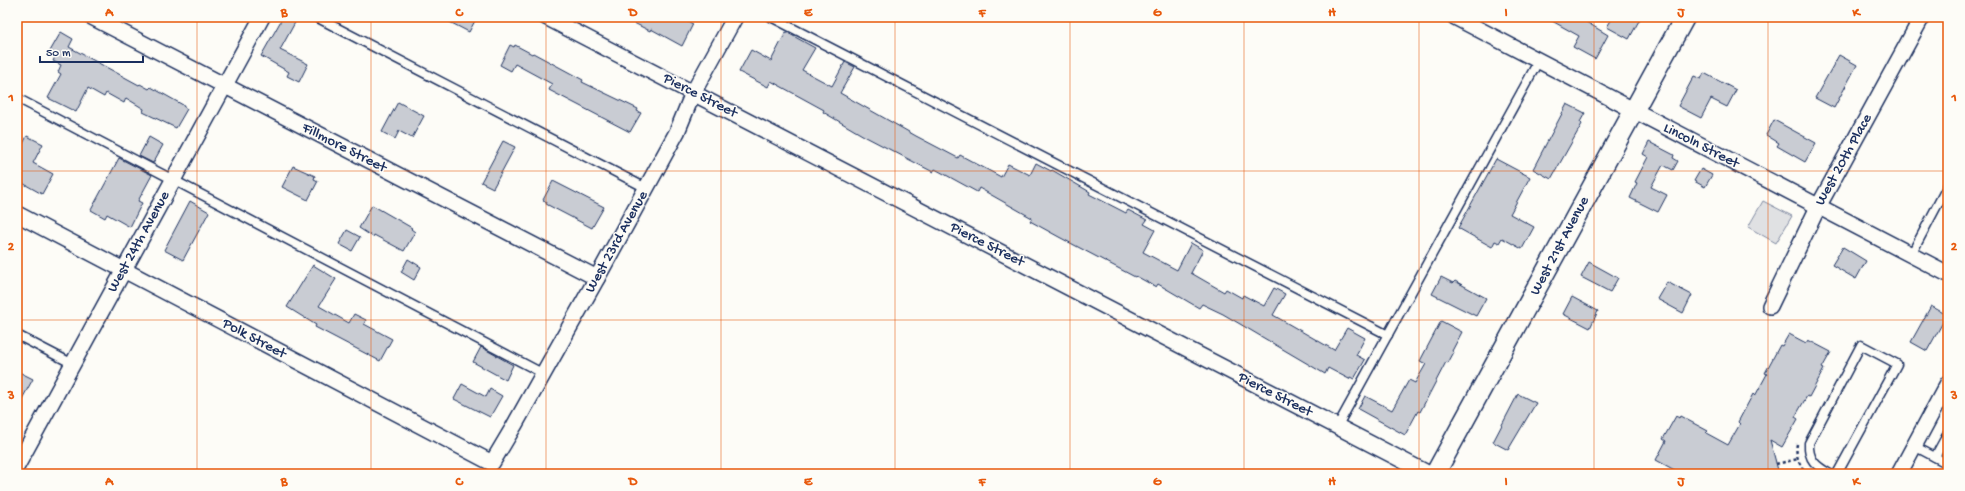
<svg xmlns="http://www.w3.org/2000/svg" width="1965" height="491" font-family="'Gochi Hand',sans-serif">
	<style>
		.green { fill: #e0e1e3; stroke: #7e88a0 }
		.building { fill: #c9ccd3; stroke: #1b2f5e }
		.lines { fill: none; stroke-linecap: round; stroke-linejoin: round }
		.service-casing { stroke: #1b2f5e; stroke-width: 11 }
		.minor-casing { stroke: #1b2f5e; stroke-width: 18 }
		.tertiary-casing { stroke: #1b2f5e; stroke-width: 22 }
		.path { stroke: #1b2f5e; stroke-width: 2.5; stroke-dasharray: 3 3; stroke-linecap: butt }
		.service { stroke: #fdfcf7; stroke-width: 8 }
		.minor { stroke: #fdfcf7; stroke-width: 15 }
		.tertiary { stroke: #fdfcf7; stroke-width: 19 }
		.grid { fill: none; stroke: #e8590c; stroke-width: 1; stroke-opacity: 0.55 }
		.labels { text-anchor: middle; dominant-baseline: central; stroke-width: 3; stroke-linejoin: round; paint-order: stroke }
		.street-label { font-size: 15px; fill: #1b2f5e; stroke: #fdfcf7 }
		.neatline { fill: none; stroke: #e8590c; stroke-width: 1.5 }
		.grid-label { font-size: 13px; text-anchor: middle; font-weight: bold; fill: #e8590c }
	</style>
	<rect width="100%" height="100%" fill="#fdfcf7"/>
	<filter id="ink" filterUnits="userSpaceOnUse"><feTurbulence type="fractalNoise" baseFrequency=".025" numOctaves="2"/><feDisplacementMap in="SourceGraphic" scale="8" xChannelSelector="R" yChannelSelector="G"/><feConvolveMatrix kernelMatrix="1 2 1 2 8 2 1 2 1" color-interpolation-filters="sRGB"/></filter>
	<g filter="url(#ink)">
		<polygon class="green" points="1763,201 1792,216 1776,243 1748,227"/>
		<g class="building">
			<polygon points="283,17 298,17 280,50 308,64 299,82 287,76 289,72 261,56"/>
			<polygon points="440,17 477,17 469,32"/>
			<polygon points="622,17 680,17 693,24 682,46 651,29 650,31"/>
			<polygon points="1545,17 1578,17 1608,35 1595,59 1573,47 1579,36"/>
			<polygon points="1613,17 1641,17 1629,39 1607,27"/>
			<polygon points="61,32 73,39 69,47 139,85 140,84 149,89 151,87 183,105 183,106 187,109 176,128 143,112 144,109 126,98 124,103 106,93 104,97 88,88 76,112 48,98 61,74 58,72 61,65 53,61 55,57 49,53"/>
			<polygon points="786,32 815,48 802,70 832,86 845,62 855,67 840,93 916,136 958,158 960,155 1001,177 1008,164 1030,175 1036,163 1051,171 1052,170 1090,192 1089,194 1126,213 1128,210 1147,220 1144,224 1155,230 1143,252 1177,270 1191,243 1203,250 1191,273 1224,292 1226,289 1242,298 1243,295 1264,306 1274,288 1285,294 1273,315 1334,350 1347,328 1365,338 1356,355 1365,360 1354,379 1350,377 1349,379 1328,368 1325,374 1223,314 1202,304 1199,308 1158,284 1156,287 1136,276 1135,277 1059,237 1030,221 1032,218 979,188 977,192 935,169 933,172 864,136 823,112 824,110 771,81 768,87 739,72 751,50 771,61"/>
			<polygon points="510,45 514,47 515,45 532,54 533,53 583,80 582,82 638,109 637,111 641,113 630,132 549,90 552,84 515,64 511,71 500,65"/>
			<polygon points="1839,55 1857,65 1834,108 1815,98"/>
			<polygon points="1704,73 1736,90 1727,107 1711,99 1701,118 1678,106 1694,76 1701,79"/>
			<polygon points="398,102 424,116 412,138 399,131 395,139 382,132"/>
			<polygon points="1567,104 1585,113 1580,122 1582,124 1551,179 1533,169"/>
			<polygon points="1774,120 1816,143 1805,162 1777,146 1779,143 1766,135"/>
			<polygon points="27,136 43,144 33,163 53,174 42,194 17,180 17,155"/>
			<polygon points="149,137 163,145 153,163 139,156"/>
			<polygon points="503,141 515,147 493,188 481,182"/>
			<polygon points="1649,142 1674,155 1673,158 1678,161 1673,170 1663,165 1651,187 1667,195 1658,212 1630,198 1637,183 1635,182 1648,157 1643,154"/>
			<polygon points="119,158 152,175 138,201 142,203 130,227 107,214 105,218 91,210"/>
			<polygon points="1496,159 1530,177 1510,214 1534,227 1522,249 1502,238 1499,243 1495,241 1492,247 1458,228"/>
			<polygon points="293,166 315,176 314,179 318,181 308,200 282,187"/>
			<polygon points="1701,169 1712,175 1705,187 1694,181"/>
			<polygon points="553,181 604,207 592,228 546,204 547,202 543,200"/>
			<polygon points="190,201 209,212 183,260 164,250"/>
			<polygon points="372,205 412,228 411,229 415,232 404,251 374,235 373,237 359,228"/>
			<polygon points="347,230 360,237 352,251 339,244"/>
			<polygon points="1843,247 1866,261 1856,279 1832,265"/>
			<polygon points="408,259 421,267 414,280 401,272"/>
			<polygon points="1589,262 1618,278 1610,292 1581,277"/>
			<polygon points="313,265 336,279 319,306 349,323 354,314 366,320 364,324 392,339 380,361 315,327 316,325 287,307"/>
			<polygon points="1441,277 1453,283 1455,281 1486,298 1476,316 1432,294"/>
			<polygon points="1667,282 1692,295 1683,313 1657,299"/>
			<polygon points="1572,297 1598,311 1590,328 1563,314"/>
			<polygon points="1931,306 1947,315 1927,351 1911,342"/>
			<polygon points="1441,321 1462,332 1452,351 1454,352 1448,363 1446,362 1420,412 1418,411 1405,435 1358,409 1365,396 1392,410 1409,380 1415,383 1426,364 1420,361"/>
			<polygon points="1789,334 1806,343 1808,340 1831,352 1822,368 1824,369 1809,397 1807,396 1795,417 1798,419 1782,447 1770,440 1779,474 1682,474 1656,460 1666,441 1663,439 1676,416 1679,418 1680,416 1708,431 1706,433 1728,445 1740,424 1738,422 1753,394 1755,396 1767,374 1765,373 1780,345 1782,346"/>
			<polygon points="481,347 513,365 506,380 473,362"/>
			<polygon points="17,371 33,379 17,408"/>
			<polygon points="462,384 486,397 490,389 502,396 490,417 454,399"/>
			<polygon points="1518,394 1536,403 1508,450 1493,442"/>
		</g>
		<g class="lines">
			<defs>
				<g id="service">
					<polyline points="316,17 646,188"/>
					<polyline points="771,17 1388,335"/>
					<polyline points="17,98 544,374"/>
					<polyline points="1911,255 1948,185"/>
					<polyline points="17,335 73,364"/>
					<polyline points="1337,427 1539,60"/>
					<polyline points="1914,446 1948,464"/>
					<polyline points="1935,457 1948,433"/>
					<path d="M1830,474c-14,-8 -22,-14 -21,-31l52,-98 36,19 -60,110"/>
				</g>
				<g id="minor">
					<polyline points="92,17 597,278"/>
					<polyline points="546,17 1429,474"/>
					<polyline points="1455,17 1948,274"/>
					<polyline points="17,214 492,463 514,426 597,278 677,132 693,93 735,17"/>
					<polyline points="1770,306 1818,207 1922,17"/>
					<polyline points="17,466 262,17"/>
					<polyline points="1899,474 1948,383"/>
				</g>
				<polyline id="tertiary" points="1435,474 1685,17"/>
			</defs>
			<use href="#service" class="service-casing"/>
			<use href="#minor" class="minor-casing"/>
			<use href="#tertiary" class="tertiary-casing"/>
			<g class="path">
				<path d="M1797,444c-2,11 2,22 11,30"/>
				<polyline points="1776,464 1798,459"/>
			</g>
			<use href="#service" class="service"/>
			<use href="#minor" class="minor"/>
			<use href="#tertiary" class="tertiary"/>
		</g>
	</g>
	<path class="grid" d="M197,17v457M371,17v457M546,17v457M721,17v457M895,17v457M1070,17v457M1244,17v457M1419,17v457M1594,17v457M1768,17v457M17,171h1931M17,320h1931"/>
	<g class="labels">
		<g class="street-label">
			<text transform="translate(700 96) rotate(27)">Pierce Street</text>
			<text transform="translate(1701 146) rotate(27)">Lincoln Street</text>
			<text transform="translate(344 148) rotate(27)">Fillmore Street</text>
			<text transform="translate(1844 160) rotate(-61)">West 20th Place</text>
			<text transform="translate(139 242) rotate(-61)">West 24th Avenue</text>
			<text transform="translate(617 242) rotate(-61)">West 23rd Avenue</text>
			<text transform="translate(987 245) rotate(27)">Pierce Street</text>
			<text transform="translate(1560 246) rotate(-62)">West 21st Avenue</text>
			<text transform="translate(254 339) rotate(28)">Polk Street</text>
			<text transform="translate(1275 395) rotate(27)">Pierce Street</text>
		</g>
	</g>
	<rect width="1965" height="491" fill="none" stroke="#fdfcf7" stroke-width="44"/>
	<path d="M40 56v6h103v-6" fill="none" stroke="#1b2f5e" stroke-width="2"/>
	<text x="46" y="56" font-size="12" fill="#1b2f5e" stroke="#fdfcf7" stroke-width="3" paint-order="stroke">50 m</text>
	<rect x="22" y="22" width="1921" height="447" class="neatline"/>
	<g class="grid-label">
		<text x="109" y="16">A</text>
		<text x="284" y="16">B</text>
		<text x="459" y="16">C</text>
		<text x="633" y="16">D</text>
		<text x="808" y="16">E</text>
		<text x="982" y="16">F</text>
		<text x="1157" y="16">G</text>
		<text x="1332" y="16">H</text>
		<text x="1506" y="16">I</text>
		<text x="1681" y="16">J</text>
		<text x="1856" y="16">K</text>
		<text x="11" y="101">1</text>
		<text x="1954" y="101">1</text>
		<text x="11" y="250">2</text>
		<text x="1954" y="250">2</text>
		<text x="11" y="399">3</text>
		<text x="1954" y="399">3</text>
		<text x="109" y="485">A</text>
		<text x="284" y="485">B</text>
		<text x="459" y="485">C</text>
		<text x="633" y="485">D</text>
		<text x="808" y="485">E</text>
		<text x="982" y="485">F</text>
		<text x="1157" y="485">G</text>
		<text x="1332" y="485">H</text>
		<text x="1506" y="485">I</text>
		<text x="1681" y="485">J</text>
		<text x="1856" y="485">K</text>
	</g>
</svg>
